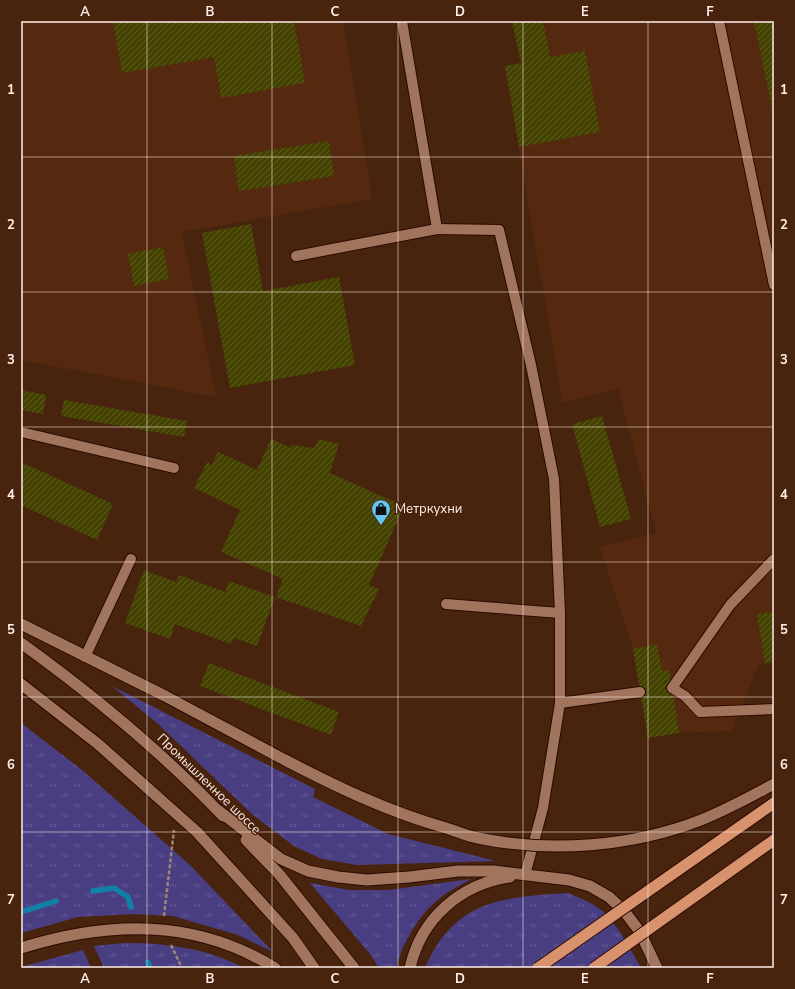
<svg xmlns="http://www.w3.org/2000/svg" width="795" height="989" font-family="'Nunito Sans',sans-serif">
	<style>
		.built { fill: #55290f }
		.grass { fill: url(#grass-tufts) }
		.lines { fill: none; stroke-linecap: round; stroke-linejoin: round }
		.stream { stroke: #1181a6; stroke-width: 5.5 }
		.building { fill: url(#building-hatch) }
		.service-casing { stroke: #2d0a00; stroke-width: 12 }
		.secondary-casing { stroke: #2d0a00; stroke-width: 13 }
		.path { stroke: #9f8476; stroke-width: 2.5; stroke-dasharray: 4 2; stroke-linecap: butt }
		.service { stroke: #a1745e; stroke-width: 10 }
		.secondary { stroke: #a1745e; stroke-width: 11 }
		.secondary-bridge-casing { stroke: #2d0a00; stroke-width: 13; stroke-linecap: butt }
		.trunk-bridge-casing { stroke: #2d0a00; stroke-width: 13; stroke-linecap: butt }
		.secondary-bridge { stroke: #a1745e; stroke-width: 11 }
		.trunk-bridge { stroke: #d9926e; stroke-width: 11 }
		.grid { fill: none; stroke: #ffefe8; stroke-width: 1; stroke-opacity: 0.55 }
		.labels { text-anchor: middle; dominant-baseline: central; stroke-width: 3; stroke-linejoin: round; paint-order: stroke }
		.poi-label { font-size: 13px; fill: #ffefe8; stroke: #48230e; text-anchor: start }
		.street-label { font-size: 13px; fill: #ffefe8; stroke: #48230e }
		.neatline { fill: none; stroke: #ffefe8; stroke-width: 1.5 }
		.grid-label { font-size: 13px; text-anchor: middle; font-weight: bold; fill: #ffefe8 }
	</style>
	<defs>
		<pattern id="grass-tufts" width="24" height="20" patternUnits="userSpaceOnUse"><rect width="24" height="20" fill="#4a3e83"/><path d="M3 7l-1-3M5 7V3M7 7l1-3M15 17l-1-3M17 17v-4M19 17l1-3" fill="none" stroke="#655a95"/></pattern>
		<pattern id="building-hatch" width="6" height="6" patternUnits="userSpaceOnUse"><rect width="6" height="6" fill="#444200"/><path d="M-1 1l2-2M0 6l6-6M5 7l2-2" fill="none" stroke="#605e25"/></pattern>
	</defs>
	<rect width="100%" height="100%" fill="#48230e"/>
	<g class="built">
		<polygon points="21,21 343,21 372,199 182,232 216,397 21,360"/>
		<polygon points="512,21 774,21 774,663 759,665 731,731 679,733 648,738 633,649 600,547 656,533 618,389 562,403 505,66 521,63"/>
	</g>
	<g class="grass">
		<polygon points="112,686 315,789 313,797 388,834 496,861 357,865 322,859 294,846 253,815 157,723"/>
		<polygon points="21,723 82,770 190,865 273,952 238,935 173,916 134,914 78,917 21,933"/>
		<path d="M471,879c-13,7 -26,14 -37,24 -15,13 -35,45 -37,65h-18l-9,-14 -60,-71 39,7h39z"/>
		<path d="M568,893c12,5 23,9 33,17 14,10 31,42 40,58h-216c29,-68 78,-71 143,-75z"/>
		<path d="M124,943c41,0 83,5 120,25h-140l-10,-22z"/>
		<polygon points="83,950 91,968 21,968 21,967"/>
	</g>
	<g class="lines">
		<g class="stream">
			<polyline points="93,891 114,888 128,897 131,907"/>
			<polyline points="21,912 56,901"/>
			<polyline points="148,962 150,968"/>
		</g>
	</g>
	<g class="building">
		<polygon points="113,21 294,21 305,83 221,98 214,57 122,73"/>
		<polygon points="512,21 543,21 550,57 585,51 600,132 519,147 505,66 521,63"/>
		<polygon points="754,21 774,21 774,113 773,113"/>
		<polygon points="329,141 334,176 239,191 234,156"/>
		<polygon points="251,224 263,291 339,277 355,365 230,388 202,233"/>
		<polygon points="163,247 169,279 134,286 128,254"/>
		<polygon points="21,390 46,395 43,414 21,410"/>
		<polygon points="64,400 187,421 184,437 61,416"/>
		<polygon points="602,416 631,519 600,527 572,424"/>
		<polygon points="271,439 291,448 292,445 314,448 319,439 339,444 330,473 404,506 369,585 379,589 361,626 276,597 283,579 221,552 240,510 194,488 207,462 212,465 218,452 257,470"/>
		<polygon points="21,462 113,504 97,540 21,505"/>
		<polygon points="144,570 176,582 179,575 225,592 229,581 275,597 257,646 234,638 231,644 175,624 170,639 125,623"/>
		<polygon points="774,612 774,662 765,663 757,614"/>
		<polygon points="657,644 662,671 669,670 679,733 648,738 633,649"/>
		<polygon points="209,663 339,712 331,735 200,686"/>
	</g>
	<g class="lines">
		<defs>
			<g id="service">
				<polyline points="719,21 774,285"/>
				<polyline points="437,229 499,230 531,365 554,479 560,613 560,703"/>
				<polyline points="296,256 437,229 402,21"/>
				<polyline points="21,432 174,468"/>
				<polyline points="774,559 730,605 672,688 685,696 700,712 774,709"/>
				<polyline points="446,604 560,613"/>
				<polyline points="85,657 131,559"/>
				<polyline points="525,875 543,808 560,703 640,692"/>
			</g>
			<g id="secondary">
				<polyline points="21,624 165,696 285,760"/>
				<path d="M21,643c72,52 141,109 202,173"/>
				<polyline points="21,684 98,744 197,832 293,938 314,968"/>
				<polyline points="219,811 281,859 308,871 338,877 367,880 409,877 458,871 494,871 569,880 590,886 609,897 625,912 640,932 657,968"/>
				<polyline points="246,840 279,874 354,968"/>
				<path d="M21,948c87,-27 174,-30 254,20"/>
				<path d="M410,968c11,-50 51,-84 100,-91"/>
			</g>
		</defs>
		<use href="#service" class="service-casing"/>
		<use href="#secondary" class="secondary-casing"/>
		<g class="path">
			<polyline points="164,916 174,830"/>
			<polyline points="171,945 182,968"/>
		</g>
		<use href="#service" class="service"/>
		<use href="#secondary" class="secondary"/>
		<defs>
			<path id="secondary-bridge" d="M285,760c52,27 104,52 161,68 10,3 21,8 32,10 72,15 154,9 223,-18 25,-10 49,-23 73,-36"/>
			<g id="trunk-bridge">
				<polyline points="538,968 774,803"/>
				<polyline points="594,968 774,840"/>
			</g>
		</defs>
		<use href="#secondary-bridge" class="secondary-bridge-casing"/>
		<use href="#trunk-bridge" class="trunk-bridge-casing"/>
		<use href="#secondary-bridge" class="secondary-bridge"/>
		<use href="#trunk-bridge" class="trunk-bridge"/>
	</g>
	<path class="grid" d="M147,21v947M272,21v947M398,21v947M523,21v947M648,21v947M21,157h753M21,292h753M21,427h753M21,562h753M21,697h753M21,832h753"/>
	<defs>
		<symbol id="shop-pin" viewBox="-11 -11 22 30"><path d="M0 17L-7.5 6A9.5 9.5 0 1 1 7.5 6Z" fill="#64c5ee" stroke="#48230e"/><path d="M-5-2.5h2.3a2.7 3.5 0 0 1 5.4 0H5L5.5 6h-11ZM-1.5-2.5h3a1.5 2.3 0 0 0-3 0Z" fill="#111"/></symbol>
	</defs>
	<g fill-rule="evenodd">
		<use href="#shop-pin" x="370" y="498" width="22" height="30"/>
	</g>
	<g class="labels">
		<g class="poi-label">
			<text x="395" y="509">Метркухни</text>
		</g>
		<g class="street-label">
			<text transform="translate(209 784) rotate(44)">Промышленное шоссе</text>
		</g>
	</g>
	<rect width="795" height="989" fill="none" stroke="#48230e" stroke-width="44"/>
	<rect x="22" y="22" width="751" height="945" class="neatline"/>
	<g class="grid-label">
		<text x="85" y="16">A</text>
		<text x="210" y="16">B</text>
		<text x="335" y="16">C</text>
		<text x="460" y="16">D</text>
		<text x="585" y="16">E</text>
		<text x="710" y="16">F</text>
		<text x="11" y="94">1</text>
		<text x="784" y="94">1</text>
		<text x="11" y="229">2</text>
		<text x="784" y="229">2</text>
		<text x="11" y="364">3</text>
		<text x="784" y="364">3</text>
		<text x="11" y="499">4</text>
		<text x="784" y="499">4</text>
		<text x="11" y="634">5</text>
		<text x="784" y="634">5</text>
		<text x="11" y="769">6</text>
		<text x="784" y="769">6</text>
		<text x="11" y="904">7</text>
		<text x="784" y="904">7</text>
		<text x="85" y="983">A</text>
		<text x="210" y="983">B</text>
		<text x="335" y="983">C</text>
		<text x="460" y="983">D</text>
		<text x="585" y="983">E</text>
		<text x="710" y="983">F</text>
	</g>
</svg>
